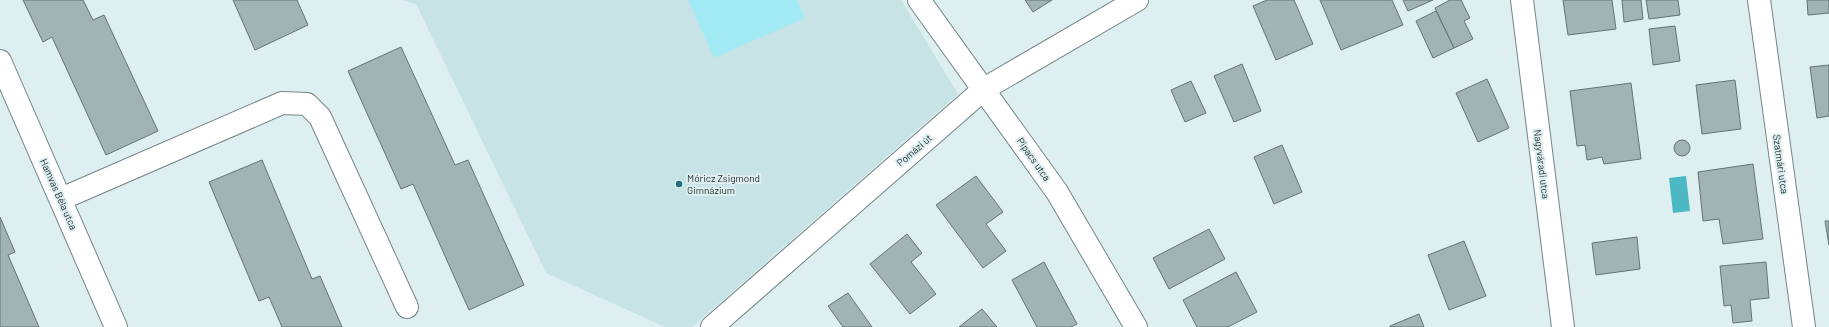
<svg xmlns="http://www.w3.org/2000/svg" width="1829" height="327" font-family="Barlow,sans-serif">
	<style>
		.built { fill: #c7e3e5 }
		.green { fill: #a2ebf4 }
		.water { fill: #4cb8c4 }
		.building { fill: #a1b3b5; stroke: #647476 }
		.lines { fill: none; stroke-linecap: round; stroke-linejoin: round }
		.minor-casing { stroke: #748587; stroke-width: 24 }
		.minor { stroke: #fff; stroke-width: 22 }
		.poi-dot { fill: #236d75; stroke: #ddeff1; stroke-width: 1.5 }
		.labels { text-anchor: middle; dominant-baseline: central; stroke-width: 4; stroke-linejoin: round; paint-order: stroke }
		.street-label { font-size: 10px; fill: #282f30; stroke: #ddeff1 }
		.poi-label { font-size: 10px; fill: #282f30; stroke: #ddeff1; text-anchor: start }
	</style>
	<rect width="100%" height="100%" fill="#ddeff1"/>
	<polygon class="built" points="402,0 901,0 958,94 692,327 665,327 546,273 416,4"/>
	<polygon class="green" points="688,0 797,0 805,18 714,58"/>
	<polygon class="water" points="1686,176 1690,211 1673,213 1669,178"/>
	<g class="building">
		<polygon points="23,0 83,0 93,20 104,15 158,131 106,155 52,37 43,42"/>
		<polygon points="233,0 297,0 308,25 255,50"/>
		<polygon points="1025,0 1052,0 1033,12"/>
		<polygon points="1267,0 1294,0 1313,44 1276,60 1253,6"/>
		<polygon points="1320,0 1392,0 1403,25 1341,50"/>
		<polygon points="1403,0 1433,0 1408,11"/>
		<polygon points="1450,0 1461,0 1470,18 1464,21 1473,39 1454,48 1435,8"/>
		<polygon points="1563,0 1612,0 1616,29 1568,35"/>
		<polygon points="1622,0 1641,0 1643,19 1624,22"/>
		<polygon points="1646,0 1678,0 1680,15 1649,19"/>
		<polygon points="1807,0 1829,0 1829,13 1808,15"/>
		<polygon points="1436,11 1454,48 1433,58 1416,21"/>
		<polygon points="1675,26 1680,61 1653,65 1649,29"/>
		<polygon points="401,47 455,165 468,160 524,285 469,310 413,184 401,189 348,71"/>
		<polygon points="1242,64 1261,111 1234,122 1214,76"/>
		<polygon points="1829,65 1829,116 1817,118 1810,67"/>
		<polygon points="1487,79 1509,128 1478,142 1456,93"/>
		<polygon points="1735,80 1741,129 1702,134 1696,85"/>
		<polygon points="1191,81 1206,113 1185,122 1171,90"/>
		<polygon points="1631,83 1641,159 1604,164 1602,157 1587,160 1585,145 1577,146 1570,91"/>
		<circle cx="1682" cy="148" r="8"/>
		<polygon points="1282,145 1302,192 1274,204 1254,157"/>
		<polygon points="262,160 312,279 320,276 342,327 282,327 269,297 259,301 209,182"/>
		<polygon points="1753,164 1763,239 1723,244 1719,219 1703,221 1698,172"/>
		<polygon points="976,176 1003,212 986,224 1006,251 983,268 936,205"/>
		<polygon points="0,217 15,252 8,255 39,327 0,327"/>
		<polygon points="1825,221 1829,221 1829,245"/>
		<polygon points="1209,229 1225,259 1169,289 1153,258"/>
		<polygon points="907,234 922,253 911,262 936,294 910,314 870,264"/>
		<polygon points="1637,237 1640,269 1596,275 1592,243"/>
		<polygon points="1464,241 1486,296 1449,310 1428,255"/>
		<polygon points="1044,262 1077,324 1071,327 1037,327 1012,280"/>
		<polygon points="1766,262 1769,298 1750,300 1752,321 1733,323 1731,305 1724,306 1720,266"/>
		<polygon points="1236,272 1257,312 1228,327 1197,327 1183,300"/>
		<polygon points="848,293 872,327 843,327 828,306"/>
		<polygon points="982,309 997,327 959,327"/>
		<polygon points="1419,314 1424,327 1390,327 1390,326"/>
	</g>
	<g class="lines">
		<defs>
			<g id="minor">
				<polyline points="919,0 1057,192 1136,327"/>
				<polyline points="1522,0 1563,327"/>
				<polyline points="1759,0 1804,327"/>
				<polyline points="0,61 116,327"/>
				<polyline points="61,199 282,103 307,104 320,117 407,307"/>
				<polyline points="712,327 984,89 1137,0"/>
			</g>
		</defs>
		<use href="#minor" class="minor-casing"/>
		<use href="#minor" class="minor"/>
	</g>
	<circle class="poi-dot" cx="679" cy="184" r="4"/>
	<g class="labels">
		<g class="street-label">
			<text transform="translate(914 150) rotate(-41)">Pomázi út</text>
			<text transform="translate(1034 159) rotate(55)">Pipacs utca</text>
			<text transform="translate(1542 164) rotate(83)">Nagyváradi utca</text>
			<text transform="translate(1781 164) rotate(82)">Szatmári utca</text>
			<text transform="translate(59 194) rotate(66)">Hamvas Béla utca</text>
		</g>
		<g class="poi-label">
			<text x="687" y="178">Móricz Zsigmond<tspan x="687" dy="12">Gimnázium</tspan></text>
		</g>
	</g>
</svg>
